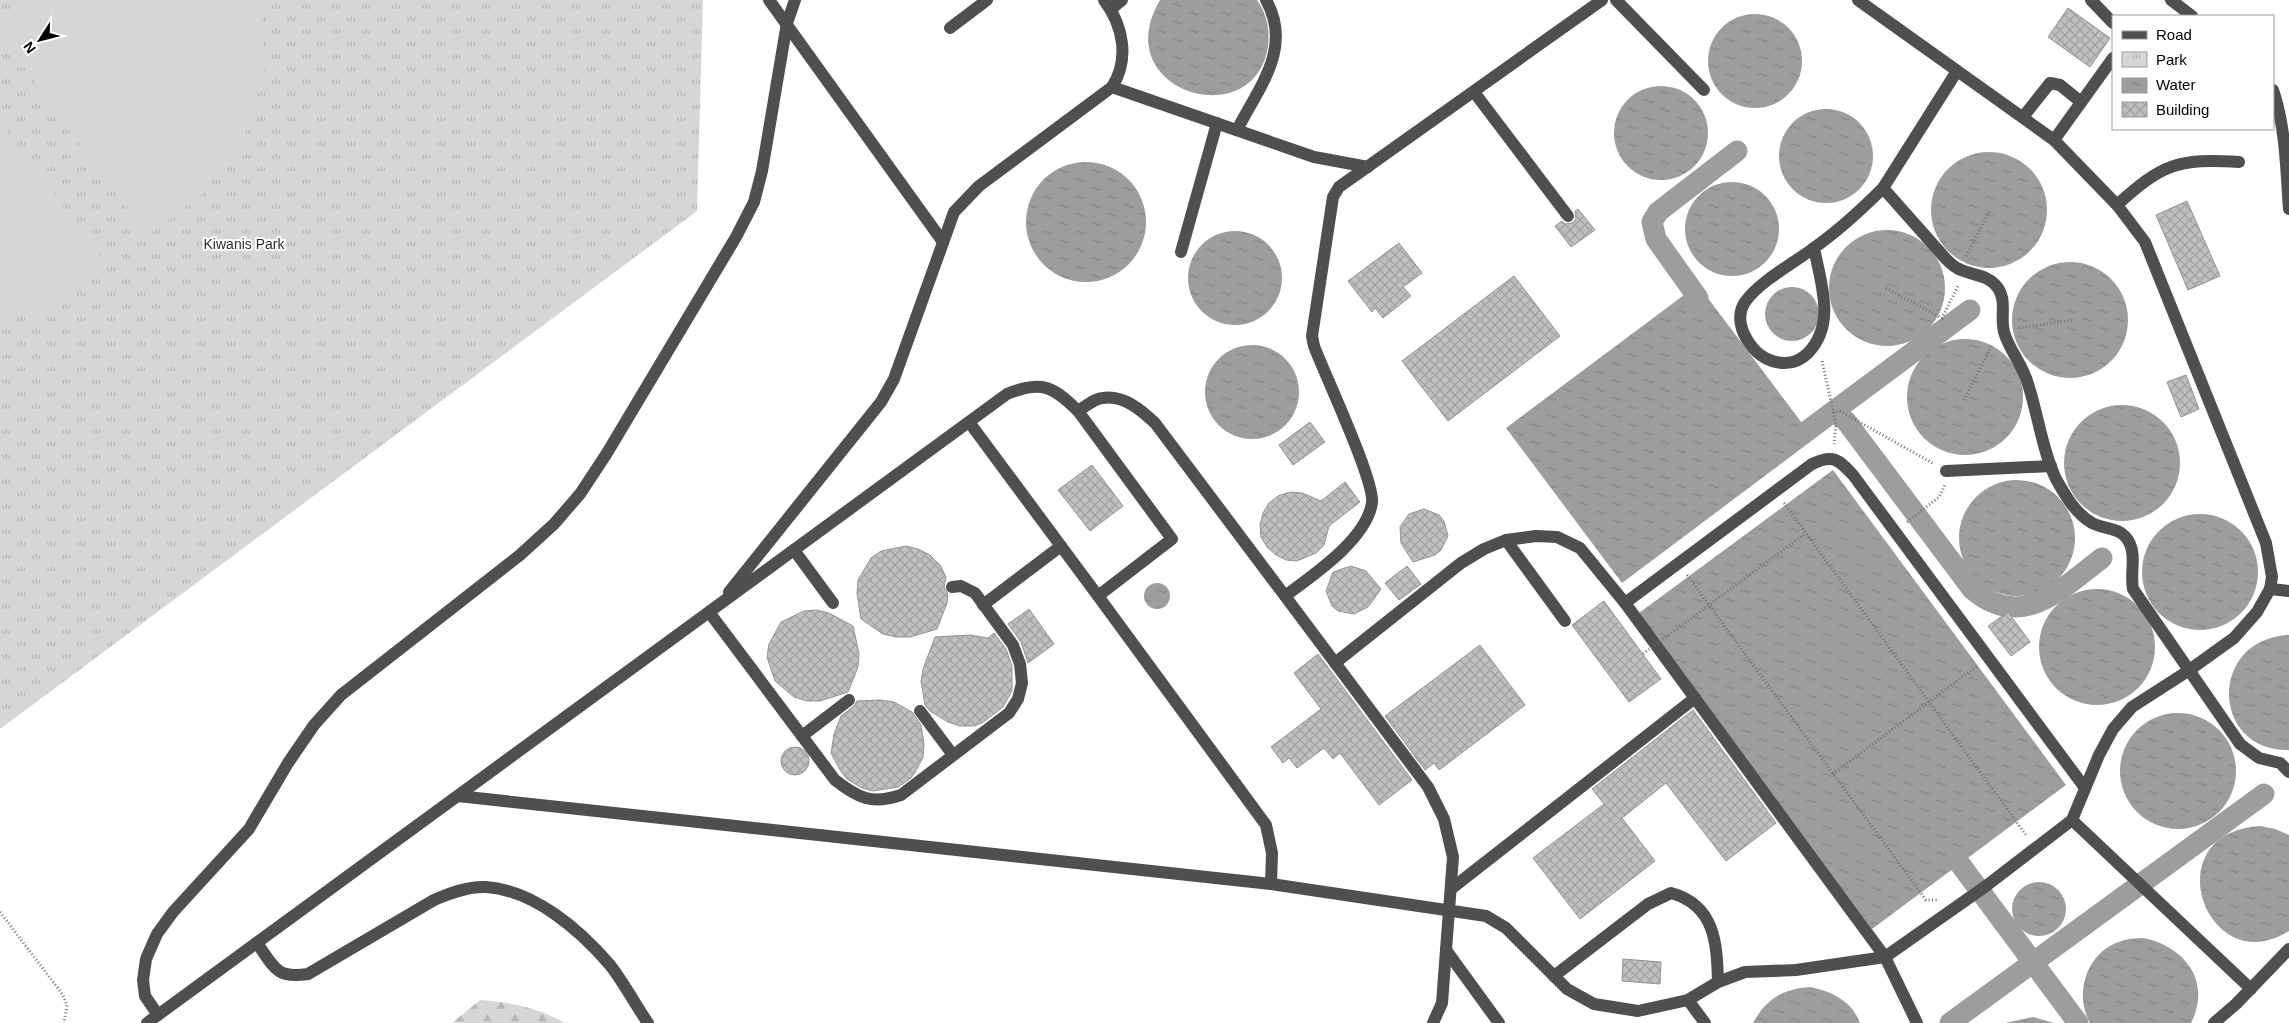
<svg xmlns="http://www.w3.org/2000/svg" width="2289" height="1023" font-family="Helvetica,sans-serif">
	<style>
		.forest { fill: url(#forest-firs) }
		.park { fill: url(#park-tufts) }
		.pitch { fill: #d6d6d6 }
		.water { fill: url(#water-ripples) }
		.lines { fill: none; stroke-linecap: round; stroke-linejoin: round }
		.canal { stroke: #9d9d9d; stroke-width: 21 }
		.building { fill: url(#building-cross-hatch); stroke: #939393 }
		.path { stroke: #717171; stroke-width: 3; stroke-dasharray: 1 2.5; stroke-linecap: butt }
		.minor { stroke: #4f4f4f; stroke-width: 12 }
		.path-bridge { stroke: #717171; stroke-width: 3; stroke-dasharray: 1 2.5; stroke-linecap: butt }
		.labels { text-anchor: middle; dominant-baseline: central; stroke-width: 4; stroke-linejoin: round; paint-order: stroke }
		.park-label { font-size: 14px; fill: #2d2d2d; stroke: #fff }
	</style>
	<defs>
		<pattern id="forest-firs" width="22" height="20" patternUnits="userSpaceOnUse" patternTransform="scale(1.25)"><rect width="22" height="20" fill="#d6d6d6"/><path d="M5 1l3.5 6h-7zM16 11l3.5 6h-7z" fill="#b6b6b6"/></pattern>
		<pattern id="park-tufts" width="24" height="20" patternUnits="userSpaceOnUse" patternTransform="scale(1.25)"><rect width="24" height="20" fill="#d6d6d6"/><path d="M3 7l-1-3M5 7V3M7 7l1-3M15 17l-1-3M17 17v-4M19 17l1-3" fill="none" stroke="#b6b6b6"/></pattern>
		<pattern id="water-ripples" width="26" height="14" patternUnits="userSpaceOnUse" patternTransform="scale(1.25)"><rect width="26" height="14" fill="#9d9d9d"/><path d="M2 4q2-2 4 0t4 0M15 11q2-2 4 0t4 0" fill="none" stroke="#858585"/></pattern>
		<pattern id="building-cross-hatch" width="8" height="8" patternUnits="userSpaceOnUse" patternTransform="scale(1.25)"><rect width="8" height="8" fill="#bfbfbf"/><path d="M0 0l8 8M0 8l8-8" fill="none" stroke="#a2a2a2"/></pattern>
	</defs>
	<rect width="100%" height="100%" fill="#fff"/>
	<path class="forest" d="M480,1000c30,2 59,8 85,23h-113z"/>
	<polygon class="park" points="0,0 703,0 697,211 0,729"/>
	<g class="pitch">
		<polygon points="26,0 259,0 261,5 265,67 245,135 202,194 147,236 0,34 0,19"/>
		<polygon points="0,121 106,265 52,303 0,324"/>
	</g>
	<g class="water">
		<path d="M1160,0h97c10,14 13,30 11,47 -15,89 -162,44 -108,-47z"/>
		<circle cx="1755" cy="61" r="47"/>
		<circle cx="1661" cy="133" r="47"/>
		<circle cx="1826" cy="156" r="47"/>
		<circle cx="1989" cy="210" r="58"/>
		<circle cx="1086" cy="222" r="60"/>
		<circle cx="1732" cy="229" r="47"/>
		<circle cx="1887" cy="288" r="58"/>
		<circle cx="1235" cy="278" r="47"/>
		<circle cx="2070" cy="320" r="58"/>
		<circle cx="1792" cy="314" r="27"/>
		<polygon points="1688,292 1695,300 1704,293 1814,439 1622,583 1506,428"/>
		<circle cx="1965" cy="397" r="58"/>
		<circle cx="1252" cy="392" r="47"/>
		<circle cx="2122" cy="463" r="58"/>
		<polygon points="1833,470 2066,785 1872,929 1639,613"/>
		<circle cx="2017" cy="538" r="58"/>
		<circle cx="2200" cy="572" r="58"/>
		<circle cx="1157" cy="596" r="13"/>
		<circle cx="2097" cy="647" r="58"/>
		<path d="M2289,635v115c-78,2 -82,-111 0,-115z"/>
		<circle cx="2178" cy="771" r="58"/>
		<path d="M2260,826l15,3 14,6v96c-82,52 -137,-98 -29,-105z"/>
		<circle cx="2039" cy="909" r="27"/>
		<path d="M2143,938c42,8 69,44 48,85h-101c-16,-28 -4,-68 26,-80 9,-4 18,-5 27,-5z"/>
		<path d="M1810,987c21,4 42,14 50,36h-107c13,-24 30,-34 57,-36z"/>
		<polygon points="2033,1017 2054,1023 2005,1023"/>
	</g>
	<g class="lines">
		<g class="canal">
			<polyline points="1698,298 1656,239 1652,222 1658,212 1737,151"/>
			<path d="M1831,413l6,1 9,7 126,168c50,43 89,0 130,-31"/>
			<polyline points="1807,431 1970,310"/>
			<polyline points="1960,864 2078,1023"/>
			<polyline points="1950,1023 2264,794"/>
		</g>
	</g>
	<g class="building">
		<polygon points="2068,8 2110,38 2090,67 2048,37"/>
		<polygon points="2187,201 2220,276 2188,290 2156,215"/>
		<polygon points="1578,209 1595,230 1571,247 1555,226 1562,221 1565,224 1572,223 1576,219 1575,211"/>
		<polygon points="1399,243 1422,273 1403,287 1411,296 1383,318 1375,308 1372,312 1348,281"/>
		<polygon points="1514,276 1560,336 1448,421 1402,361"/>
		<polygon points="2186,375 2199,409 2181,417 2167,382"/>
		<polygon points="1310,422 1325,442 1293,465 1279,445"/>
		<polygon points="1092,465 1123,506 1090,531 1058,490"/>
		<polygon points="1345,482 1360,502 1329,526 1324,545 1316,553 1297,561 1286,560 1276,555 1267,547 1261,537 1260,525 1263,513 1269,503 1278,496 1290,492 1302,493 1321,501"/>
		<polygon points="1424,509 1439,515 1444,521 1448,536 1441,550 1435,555 1413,562 1401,543 1400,527 1409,514"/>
		<polygon points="906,546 918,549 930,555 940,565 946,577 944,587 948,594 947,603 937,629 910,637 896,637 883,634 861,619 857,593 858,580 871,558 881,551"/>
		<polygon points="1351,566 1366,571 1381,589 1368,607 1354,614 1338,611 1332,606 1326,591 1333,572"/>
		<polygon points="1407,566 1421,584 1399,600 1385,583"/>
		<polygon points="1604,601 1661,679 1629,702 1572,625"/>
		<polygon points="1029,609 1054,644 1028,663 1021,642 1008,624"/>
		<polygon points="817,610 829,613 853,626 859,654 858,667 848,692 820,701 807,701 794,697 775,681 767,657 769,644 781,622 804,611"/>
		<polygon points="2008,612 2030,642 2011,656 1988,626"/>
		<polygon points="994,633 1006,649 1012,666 1012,691 1003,707 982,723 974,726 960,726 948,722 930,711 925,705 921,681 923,669 935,637 970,635 988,638"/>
		<polygon points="1480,645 1525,705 1439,770 1434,763 1425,770 1385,716"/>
		<polygon points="1318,654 1412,780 1379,805 1340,753 1333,759 1324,748 1297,768 1289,758 1283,763 1271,747 1321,709 1294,673"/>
		<polygon points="881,700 894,702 912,712 921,725 924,744 923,757 917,769 911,778 898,787 873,791 862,788 847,779 840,770 831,753 834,734 841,716 854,706 857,701"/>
		<polygon points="1693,710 1776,823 1726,861 1666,783 1622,818 1655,861 1580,919 1533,858 1604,804 1592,789"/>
		<circle cx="795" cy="761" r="14"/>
		<polygon points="1623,959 1661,962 1660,984 1622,981"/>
	</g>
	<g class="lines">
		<g class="path">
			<polyline points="1966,256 1990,210"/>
			<polyline points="1886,288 1942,318 1958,286"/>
			<polyline points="2019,328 2073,320"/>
			<polyline points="1822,361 1836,424 1834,444"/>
			<polyline points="1964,400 1992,345"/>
			<polyline points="1833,412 1840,411 1934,464"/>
			<polyline points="1784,503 2026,835"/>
			<polyline points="1907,522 1939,497 1945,485"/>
			<polyline points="1687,575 1926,900 1937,900"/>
			<polyline points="1833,774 1977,666"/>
			<polyline points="0,912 63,995 67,1005 64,1023"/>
		</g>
		<g class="minor">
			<polyline points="769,0 943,242"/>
			<polyline points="1616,0 1704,90"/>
			<polyline points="2091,0 2113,23"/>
			<polyline points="2171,0 2192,16"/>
			<polyline points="1111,9 1122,0"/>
			<polyline points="950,28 987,0"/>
			<path d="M1957,71l-74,117 63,71c3,3 7,7 11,9 14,8 32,6 41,20 9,14 2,28 6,44 5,18 19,33 24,52 10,30 14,66 28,95 9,16 19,34 36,44 13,7 30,3 38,21 6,13 0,30 3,45l107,155 19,14 21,5 9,9"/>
			<polyline points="1112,87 1314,157 1368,167"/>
			<path d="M2273,90c13,38 13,80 16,119"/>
			<polyline points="1474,92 1568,216"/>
			<polyline points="2023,117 2050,83 2060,85 2081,102"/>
			<path d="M1237,130c22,-43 56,-82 29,-130"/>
			<polyline points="2054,140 2113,58"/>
			<path d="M2117,205c45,-41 61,-47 122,-43"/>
			<path d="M1814,248c7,36 22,76 -6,105 -6,6 -14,10 -23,10 -14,0 -27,-7 -35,-19 -9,-12 -14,-29 -5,-42 14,-20 47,-38 66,-52 26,-18 50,-40 72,-62"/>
			<polyline points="1181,252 1217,123"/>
			<path d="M1078,411c7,-4 17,-13 25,-13 21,-3 38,12 52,25l130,173c28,-21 81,-56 87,-93 3,-22 -48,-130 -58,-157l-2,-10 21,-139 6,-10 263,-187"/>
			<polyline points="969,422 1098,596"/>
			<polyline points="1946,471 2051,466"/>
			<polyline points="1506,540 1565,621"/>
			<polyline points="794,550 833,603"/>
			<polyline points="2270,589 2289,591"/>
			<path d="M729,592l152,-190 13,-23 60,-167 25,-26 133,-99c18,-28 11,-62 -8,-87"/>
			<polyline points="1285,596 1428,787 1444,819 1453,857 1442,1003 1433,1023"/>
			<path d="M1625,603l187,-139c21,-10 26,-5 41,11l232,313"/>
			<polyline points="983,605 1061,546"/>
			<path d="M709,612l126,168c23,18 37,25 66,15l108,-82 9,-14 4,-16 -2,-19 -7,-19 -38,-52 -14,-7 -9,1"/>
			<polyline points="1335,663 1461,563 1484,549 1506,540 1536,536 1557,537 1580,548 1625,603 1885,957 1917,1023"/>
			<polyline points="920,711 953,755"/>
			<polyline points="802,736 849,700"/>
			<polyline points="2072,820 2251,989"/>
			<polyline points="1271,884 1486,916 1506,928 1567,989 1594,1004 1638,1011 1688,1000 1718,982 1745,972 1796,970 1885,957 1986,886 2072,820 2099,755 2113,729 2132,707 2188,671 2234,638 2257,612 2270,589 2272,577 2266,543 2145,242 2117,205 2054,140 1858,0"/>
			<polyline points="1451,889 1695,698"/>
			<path d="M257,943c17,24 19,36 51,31l126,-74c16,-7 34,-14 52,-13 48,3 94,43 124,78 14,18 25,39 38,58"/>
			<polyline points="1446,950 1499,1023"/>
			<path d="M1554,976l94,-72 23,-11c44,12 46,50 47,89"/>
			<polyline points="1688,1000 1705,1023"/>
			<polyline points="158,1015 145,996 143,980 146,959 157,934 173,912 249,829 288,763 314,725 341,695 520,555 554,524 580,494 607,453 736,237 754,202 762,171 787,23 795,0"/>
			<path d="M147,1023l860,-629c34,-14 46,-8 71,17l94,128 -74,57 168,229 6,28 -1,31 -813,-88"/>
			<polyline points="2214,1023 2236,1004 2289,949"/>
		</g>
		<polyline class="path-bridge" points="1643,654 1806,533"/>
	</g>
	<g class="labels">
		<g class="park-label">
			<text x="244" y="244">Kiwanis Park</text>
		</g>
	</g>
	<rect x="2112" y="15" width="162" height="115" fill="#ffffff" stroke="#999999"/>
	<rect x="2122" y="31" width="25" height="8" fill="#4f4f4f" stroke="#999999"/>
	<text x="2156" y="40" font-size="15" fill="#000000">Road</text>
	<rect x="2122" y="52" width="25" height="15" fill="url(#park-tufts)" stroke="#999999"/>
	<text x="2156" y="65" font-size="15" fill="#000000">Park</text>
	<rect x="2122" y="78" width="25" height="15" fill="url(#water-ripples)" stroke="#999999"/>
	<text x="2156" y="90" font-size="15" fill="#000000">Water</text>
	<rect x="2122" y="102" width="25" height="15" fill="url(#building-cross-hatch)" stroke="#999999"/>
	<text x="2156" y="115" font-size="15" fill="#000000">Building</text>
	<g transform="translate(40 40) rotate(234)" stroke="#ffffff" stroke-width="4" paint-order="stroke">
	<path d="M0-4L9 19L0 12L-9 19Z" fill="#000000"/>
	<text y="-8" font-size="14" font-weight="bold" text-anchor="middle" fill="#000000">N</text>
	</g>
</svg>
